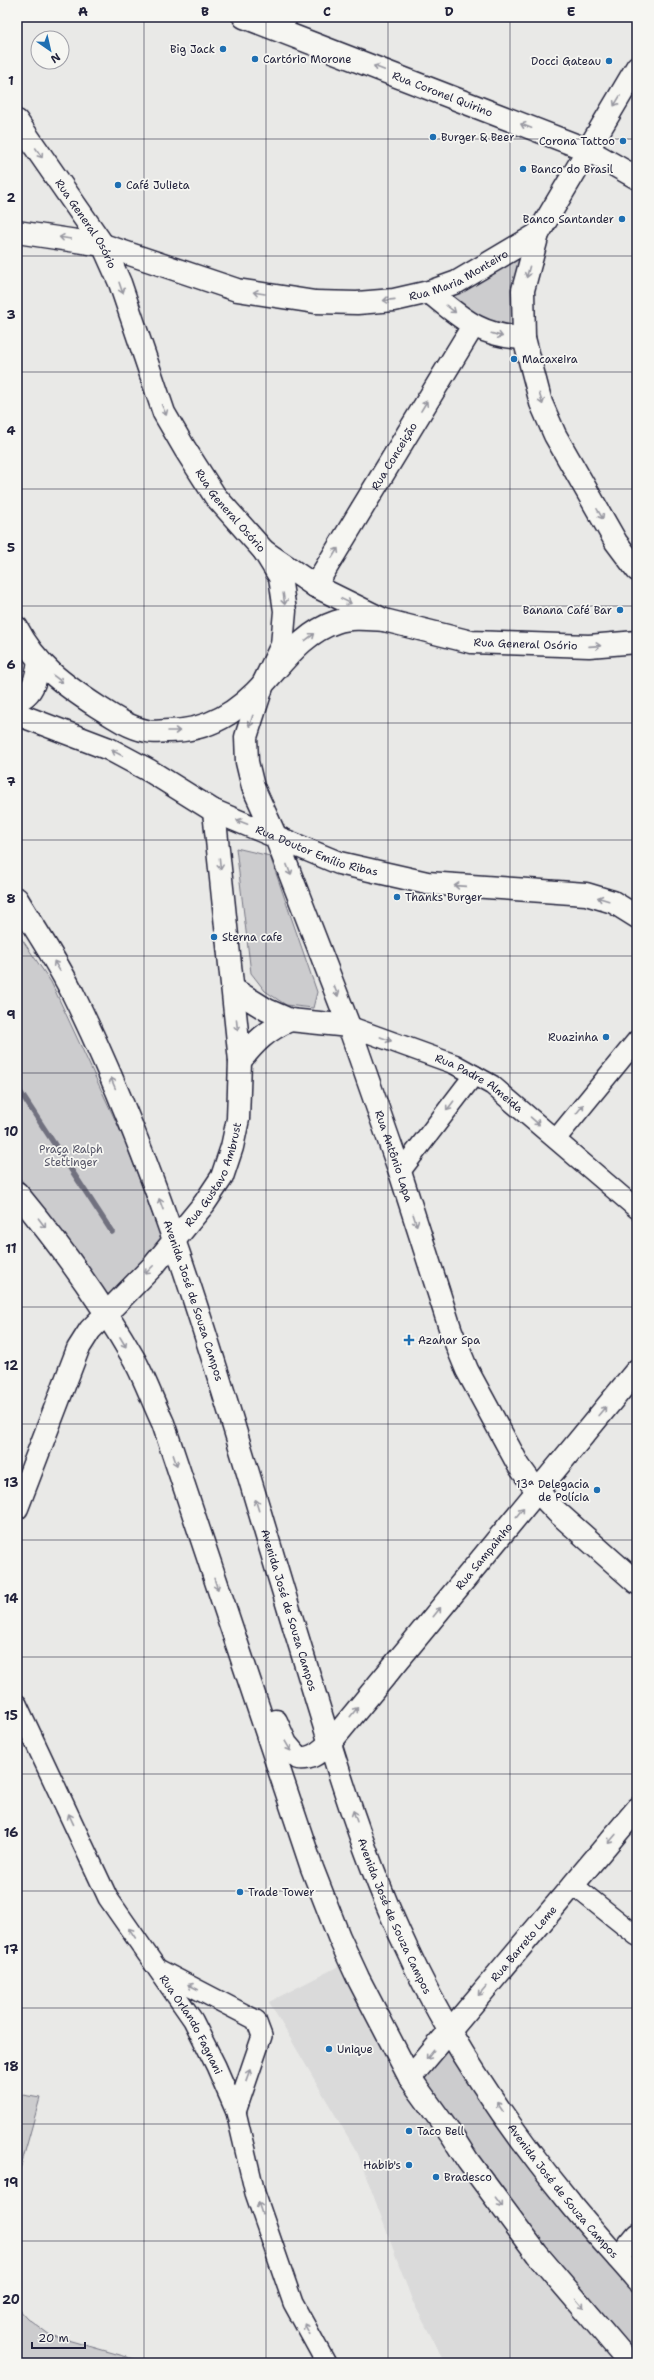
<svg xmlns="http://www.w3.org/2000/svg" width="654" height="2380" font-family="'Shantell Sans',sans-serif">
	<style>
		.built { fill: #dadada }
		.green { fill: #ccccce; stroke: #777784 }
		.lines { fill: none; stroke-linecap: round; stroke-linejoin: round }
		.stream { stroke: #71717f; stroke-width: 5.5 }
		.street-casing { stroke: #22223b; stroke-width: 22 }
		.secondary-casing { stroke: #22223b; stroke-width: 25 }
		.primary-casing { stroke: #22223b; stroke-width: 25 }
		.highway-casing { stroke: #22223b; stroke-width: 25 }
		.street { stroke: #f6f6f2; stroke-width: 19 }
		.secondary { stroke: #f6f6f2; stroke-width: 22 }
		.primary { stroke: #f6f6f2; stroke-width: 22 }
		.highway { stroke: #f6f6f2; stroke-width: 22 }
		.oneway { stroke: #9797a0 }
		.grid { fill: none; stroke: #22223b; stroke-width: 1; stroke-opacity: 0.55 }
		.poi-dot { fill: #1f6fb2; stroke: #f6f6f2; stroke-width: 1.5 }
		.labels { text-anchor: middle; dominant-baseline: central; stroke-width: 3.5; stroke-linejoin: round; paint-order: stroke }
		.poi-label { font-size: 11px; fill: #22223b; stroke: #f6f6f2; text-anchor: start }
		.street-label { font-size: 11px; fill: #22223b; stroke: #f6f6f2 }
		.park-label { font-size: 11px; fill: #555567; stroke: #f6f6f2 }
		.neatline { fill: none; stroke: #22223b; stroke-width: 1.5 }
		.grid-label { font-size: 13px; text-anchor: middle; font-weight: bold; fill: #22223b }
	</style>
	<rect width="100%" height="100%" fill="#e9e9e7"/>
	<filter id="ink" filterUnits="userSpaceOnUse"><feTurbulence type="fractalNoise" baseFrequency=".025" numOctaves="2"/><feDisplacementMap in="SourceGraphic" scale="8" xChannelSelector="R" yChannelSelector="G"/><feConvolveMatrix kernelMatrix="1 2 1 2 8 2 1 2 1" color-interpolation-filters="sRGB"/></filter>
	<g filter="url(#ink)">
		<polygon class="built" points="341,1965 390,2061 441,2139 528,2260 613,2363 445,2363 412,2300 358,2154 269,2002"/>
		<g class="green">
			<polygon points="522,256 514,328 479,318 449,296"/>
			<polygon points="236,848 270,856 317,992 313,1008 286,1005 265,991 251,973"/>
			<polygon points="17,932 51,982 125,1141 164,1245 108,1295 17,1174"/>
			<polygon points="448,2046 577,2222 637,2292 637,2359 537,2240 419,2078"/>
			<polygon points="17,2094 40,2098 17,2180"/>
			<polygon points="17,2307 27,2318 50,2335 148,2363 17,2363"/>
		</g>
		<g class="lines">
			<polyline class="stream" points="17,1087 112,1232"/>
			<defs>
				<g id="street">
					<path id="s1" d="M349,1026l105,38 38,21 145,124"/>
					<polyline points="556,1139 637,1040"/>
					<polyline points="400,1172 474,1075"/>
					<path id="s2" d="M17,1704l91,194 85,122 23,46 20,46 19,81 38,110 33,60"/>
					<polyline points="573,1885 637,1936"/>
					<polyline points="158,1969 256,2020 262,2036 236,2112"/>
				</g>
				<g id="secondary">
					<polyline points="278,29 286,17"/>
					<polyline points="637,67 538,234 523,290 524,338 541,403 555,435 616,542 637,570"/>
					<path id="s3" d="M17,232l86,13 134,45 78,12 42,1 37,-3 35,-8 28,-10 81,-48"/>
					<path d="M429,292c34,27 50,44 95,46"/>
					<path id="s4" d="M264,551l16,26 5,34 -3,34 -19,39 -17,53 1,25 6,25 22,48 74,191 51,146 51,159 16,39 52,96 18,25 20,21 80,71"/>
					<path id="s5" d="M315,586l158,-260"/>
					<path d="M17,628c19,37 47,57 81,79 14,9 32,21 49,24 6,2 14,0 21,0 41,0 70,-19 97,-49 20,-22 40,-50 71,-60 15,-5 32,-3 48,-2"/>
					<path d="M17,700c17,-5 20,-25 22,-40"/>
					<path id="s6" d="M17,714l92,35 41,22 64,40 125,52 88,20 159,11 27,8 24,15"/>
					<polyline points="233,989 267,1010 290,1020 349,1026"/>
					<path d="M240,1061c16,-20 26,-30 50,-41"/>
					<path id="s7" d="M17,1508l61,-159 12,-19 64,-65 50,-61 18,-27 10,-30 6,-28 2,-58 -26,-250"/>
					<path id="s8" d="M330,1743l307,-373"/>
					<path id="s9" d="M410,2078l227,-269"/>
					<polyline points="618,2258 637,2235"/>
				</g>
				<g id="primary">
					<path id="s10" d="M244,17l344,133 49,28"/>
					<path id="s11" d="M17,121l86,124 17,38 44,130 21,36 30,47 49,55 51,35 69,34 87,22 118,4 48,-4"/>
				</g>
				<g id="highway">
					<path id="s12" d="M17,899c19,32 42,65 58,99 99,203 156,423 222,638 32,104 62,212 109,311 40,88 100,177 161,252 22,28 47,54 70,81"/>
					<path d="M17,1193c43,52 83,107 117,166 11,20 19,43 29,64l149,445 27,69 19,41 52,100 42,58 16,25 69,93 93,109"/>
					<path d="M276,1721l10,23 12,14c14,2 21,-6 32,-15"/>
				</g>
			</defs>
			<use href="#street" class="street-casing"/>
			<use href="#secondary" class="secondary-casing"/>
			<use href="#primary" class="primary-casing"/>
			<use href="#highway" class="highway-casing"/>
			<use href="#street" class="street"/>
			<use href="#secondary" class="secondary"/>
			<use href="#primary" class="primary"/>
			<use href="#highway" class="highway"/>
		</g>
		<defs><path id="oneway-shaft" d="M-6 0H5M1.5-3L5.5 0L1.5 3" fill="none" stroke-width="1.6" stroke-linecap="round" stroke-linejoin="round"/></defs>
		<g class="oneway">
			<use href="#oneway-shaft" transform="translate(379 68) rotate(-159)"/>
			<use href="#oneway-shaft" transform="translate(617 101) rotate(121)"/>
			<use href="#oneway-shaft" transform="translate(526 126) rotate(-159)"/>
			<use href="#oneway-shaft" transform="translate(39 153) rotate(56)"/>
			<use href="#oneway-shaft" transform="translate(65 238) rotate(-171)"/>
			<use href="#oneway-shaft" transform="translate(528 272) rotate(105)"/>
			<use href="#oneway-shaft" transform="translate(121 288) rotate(71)"/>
			<use href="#oneway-shaft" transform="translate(259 293) rotate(-171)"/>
			<use href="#oneway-shaft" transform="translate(389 300) rotate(174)"/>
			<use href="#oneway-shaft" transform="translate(451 309) rotate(38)"/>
			<use href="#oneway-shaft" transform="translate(497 335) rotate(16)"/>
			<use href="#oneway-shaft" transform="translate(541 399) rotate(73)"/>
			<use href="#oneway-shaft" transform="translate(424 406) rotate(-59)"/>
			<use href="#oneway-shaft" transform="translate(164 410) rotate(66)"/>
			<use href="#oneway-shaft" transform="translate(600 514) rotate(60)"/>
			<use href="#oneway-shaft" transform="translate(335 553) rotate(-59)"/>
			<use href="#oneway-shaft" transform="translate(284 599) rotate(82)"/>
			<use href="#oneway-shaft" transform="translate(346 601) rotate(26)"/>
			<use href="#oneway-shaft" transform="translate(310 637) rotate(-37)"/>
			<use href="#oneway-shaft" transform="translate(595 646) rotate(-4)"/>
			<use href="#oneway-shaft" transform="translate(58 679) rotate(37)"/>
			<use href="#oneway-shaft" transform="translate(251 721) rotate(108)"/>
			<use href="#oneway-shaft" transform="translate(174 731)"/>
			<use href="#oneway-shaft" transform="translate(117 753) rotate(-153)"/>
			<use href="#oneway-shaft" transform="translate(242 822) rotate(-159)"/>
			<use href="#oneway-shaft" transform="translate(220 864) rotate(84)"/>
			<use href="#oneway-shaft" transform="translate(289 870) rotate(69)"/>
			<use href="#oneway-shaft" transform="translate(460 886) rotate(-176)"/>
			<use href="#oneway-shaft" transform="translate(603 899) rotate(-163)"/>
			<use href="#oneway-shaft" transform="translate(57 966) rotate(-121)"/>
			<use href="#oneway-shaft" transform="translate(336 991) rotate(69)"/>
			<use href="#oneway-shaft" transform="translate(237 1025) rotate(84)"/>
			<use href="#oneway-shaft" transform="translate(386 1039) rotate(20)"/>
			<use href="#oneway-shaft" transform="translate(113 1083) rotate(-113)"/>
			<use href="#oneway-shaft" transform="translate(450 1106) rotate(127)"/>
			<use href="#oneway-shaft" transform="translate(580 1109) rotate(-51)"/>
			<use href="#oneway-shaft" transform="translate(535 1121) rotate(41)"/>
			<use href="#oneway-shaft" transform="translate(161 1204) rotate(-110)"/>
			<use href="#oneway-shaft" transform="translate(415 1220) rotate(72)"/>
			<use href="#oneway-shaft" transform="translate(42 1223) rotate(53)"/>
			<use href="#oneway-shaft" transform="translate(149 1270) rotate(135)"/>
			<use href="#oneway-shaft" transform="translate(123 1342) rotate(59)"/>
			<use href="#oneway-shaft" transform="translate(602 1411) rotate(-50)"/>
			<use href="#oneway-shaft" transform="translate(175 1460) rotate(71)"/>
			<use href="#oneway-shaft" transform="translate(257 1505) rotate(-107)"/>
			<use href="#oneway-shaft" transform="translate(520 1512) rotate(-51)"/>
			<use href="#oneway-shaft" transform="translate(216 1584) rotate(71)"/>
			<use href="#oneway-shaft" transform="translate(437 1612) rotate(-51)"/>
			<use href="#oneway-shaft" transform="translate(354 1712) rotate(-51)"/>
			<use href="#oneway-shaft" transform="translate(288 1746) rotate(60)"/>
			<use href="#oneway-shaft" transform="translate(355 1816) rotate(-109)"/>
			<use href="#oneway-shaft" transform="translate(71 1819) rotate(-115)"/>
			<use href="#oneway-shaft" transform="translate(612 1839) rotate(130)"/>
			<use href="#oneway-shaft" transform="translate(132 1933) rotate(-124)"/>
			<use href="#oneway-shaft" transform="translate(193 1987) rotate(-153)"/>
			<use href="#oneway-shaft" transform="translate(482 1991) rotate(130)"/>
			<use href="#oneway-shaft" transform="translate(430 2055) rotate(129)"/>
			<use href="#oneway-shaft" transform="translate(248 2075) rotate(-70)"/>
			<use href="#oneway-shaft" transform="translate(500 2107) rotate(-124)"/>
			<use href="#oneway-shaft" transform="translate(499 2202) rotate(53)"/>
			<use href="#oneway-shaft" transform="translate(260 2208) rotate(-108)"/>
			<use href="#oneway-shaft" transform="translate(580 2304) rotate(50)"/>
			<use href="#oneway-shaft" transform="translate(307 2329) rotate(-118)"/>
		</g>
	</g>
	<path class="grid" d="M144,17v2346M266,17v2346M388,17v2346M510,17v2346M17,139h620M17,256h620M17,372h620M17,489h620M17,606h620M17,723h620M17,840h620M17,956h620M17,1073h620M17,1190h620M17,1307h620M17,1424h620M17,1540h620M17,1657h620M17,1774h620M17,1891h620M17,2008h620M17,2124h620M17,2241h620"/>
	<g class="poi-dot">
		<circle cx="223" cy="49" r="4"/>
		<circle cx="255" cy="59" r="4"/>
		<circle cx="609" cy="61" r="4"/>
		<circle cx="433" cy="137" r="4"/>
		<circle cx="623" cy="141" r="4"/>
		<circle cx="523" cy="169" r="4"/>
		<circle cx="118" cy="185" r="4"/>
		<circle cx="622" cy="219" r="4"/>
		<circle cx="514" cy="359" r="4"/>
		<circle cx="620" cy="610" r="4"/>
		<circle cx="397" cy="897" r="4"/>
		<circle cx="214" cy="937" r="4"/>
		<circle cx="606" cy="1037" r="4"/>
		<path d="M407 1334h4v4h4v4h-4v4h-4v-4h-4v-4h4z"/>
		<circle cx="597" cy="1490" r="4"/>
		<circle cx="240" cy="1892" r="4"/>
		<circle cx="329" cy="2049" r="4"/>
		<circle cx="409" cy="2131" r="4"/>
		<circle cx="409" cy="2165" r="4"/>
		<circle cx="436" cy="2177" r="4"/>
	</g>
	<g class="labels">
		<g class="poi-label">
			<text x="215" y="49" text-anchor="end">Big Jack</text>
			<text x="263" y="59">Cartório Morone</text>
			<text x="601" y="61" text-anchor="end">Docci Gateau</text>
			<text x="441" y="137">Burger &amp; Beer</text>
			<text x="615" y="141" text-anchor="end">Corona Tattoo</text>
			<text x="531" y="169">Banco do Brasil</text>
			<text x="126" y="185">Café Julieta</text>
			<text x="614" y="219" text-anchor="end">Banco Santander</text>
			<text x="522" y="359">Macaxeira</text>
			<text x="612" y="610" text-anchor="end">Banana Café Bar</text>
			<text x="405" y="897">Thanks Burger</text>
			<text x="222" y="937">Sterna cafe</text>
			<text x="598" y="1037" text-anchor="end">Ruazinha</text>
			<text x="418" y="1340">Azahar Spa</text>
			<text x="589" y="1484" text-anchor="end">13ª Delegacia<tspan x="589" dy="13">de Polícia</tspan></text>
			<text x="248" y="1892">Trade Tower</text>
			<text x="337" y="2049">Unique</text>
			<text x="417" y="2131">Taco Bell</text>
			<text x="401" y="2165" text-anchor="end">Habib's</text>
			<text x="444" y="2177">Bradesco</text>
		</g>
		<g class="street-label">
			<text stroke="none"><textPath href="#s10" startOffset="213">Rua Coronel Quirino</textPath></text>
			<text stroke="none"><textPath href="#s11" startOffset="124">Rua General Osório</textPath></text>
			<text stroke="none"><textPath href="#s3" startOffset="456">Rua Maria Monteiro</textPath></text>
			<text stroke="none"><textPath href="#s5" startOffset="152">Rua Conceição</textPath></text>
			<text stroke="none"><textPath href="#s11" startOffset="448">Rua General Osório</textPath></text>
			<text stroke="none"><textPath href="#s11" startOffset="784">Rua General Osório</textPath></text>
			<text stroke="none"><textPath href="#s6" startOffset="331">Rua Doutor Emílio Ribas</textPath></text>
			<text stroke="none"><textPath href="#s1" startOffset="143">Rua Padre Almeida</textPath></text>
			<text stroke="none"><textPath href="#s4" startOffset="644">Rua Antônio Lapa</textPath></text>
			<text stroke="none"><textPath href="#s7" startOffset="394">Rua Gustavo Ambrust</textPath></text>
			<text stroke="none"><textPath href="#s12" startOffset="440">Avenida José de Souza Campos</textPath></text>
			<text stroke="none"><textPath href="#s8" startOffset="242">Rua Sampainho</textPath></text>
			<text stroke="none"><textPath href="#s12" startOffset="764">Avenida José de Souza Campos</textPath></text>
			<text stroke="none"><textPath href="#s12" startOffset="1088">Avenida José de Souza Campos</textPath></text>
			<text stroke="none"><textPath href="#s9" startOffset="176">Rua Barreto Leme</textPath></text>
			<text stroke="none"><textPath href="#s2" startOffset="366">Rua Orlando Fagnani</textPath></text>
			<text stroke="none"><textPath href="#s12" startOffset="1412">Avenida José de Souza Campos</textPath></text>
		</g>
		<g class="park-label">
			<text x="71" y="1149">Praça Ralph<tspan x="71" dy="13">Stettinger</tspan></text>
		</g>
	</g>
	<rect width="654" height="2380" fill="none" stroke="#f6f6f2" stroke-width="44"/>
	<g transform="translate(50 50) rotate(146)"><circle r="19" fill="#f6f6f2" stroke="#a1a1a9"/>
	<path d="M0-3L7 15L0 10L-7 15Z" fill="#1f6fb2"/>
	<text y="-6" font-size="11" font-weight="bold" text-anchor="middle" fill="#22223b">N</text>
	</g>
	<path d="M32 2342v6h53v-6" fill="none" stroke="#22223b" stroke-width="2"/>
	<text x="38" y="2342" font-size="12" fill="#22223b" stroke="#f6f6f2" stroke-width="3" paint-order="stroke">20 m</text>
	<rect x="22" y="22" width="610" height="2336" class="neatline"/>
	<g class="grid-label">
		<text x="83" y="16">A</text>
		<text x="205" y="16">B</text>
		<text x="327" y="16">C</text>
		<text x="449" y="16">D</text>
		<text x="571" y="16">E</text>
		<text x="11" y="85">1</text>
		<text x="11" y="202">2</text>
		<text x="11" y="319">3</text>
		<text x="11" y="435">4</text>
		<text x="11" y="552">5</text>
		<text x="11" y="669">6</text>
		<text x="11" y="786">7</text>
		<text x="11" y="903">8</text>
		<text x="11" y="1019">9</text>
		<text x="11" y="1136">10</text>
		<text x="11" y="1253">11</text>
		<text x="11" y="1370">12</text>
		<text x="11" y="1487">13</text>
		<text x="11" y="1603">14</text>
		<text x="11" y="1720">15</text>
		<text x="11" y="1837">16</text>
		<text x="11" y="1954">17</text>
		<text x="11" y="2071">18</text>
		<text x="11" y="2187">19</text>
		<text x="11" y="2304">20</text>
	</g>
</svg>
